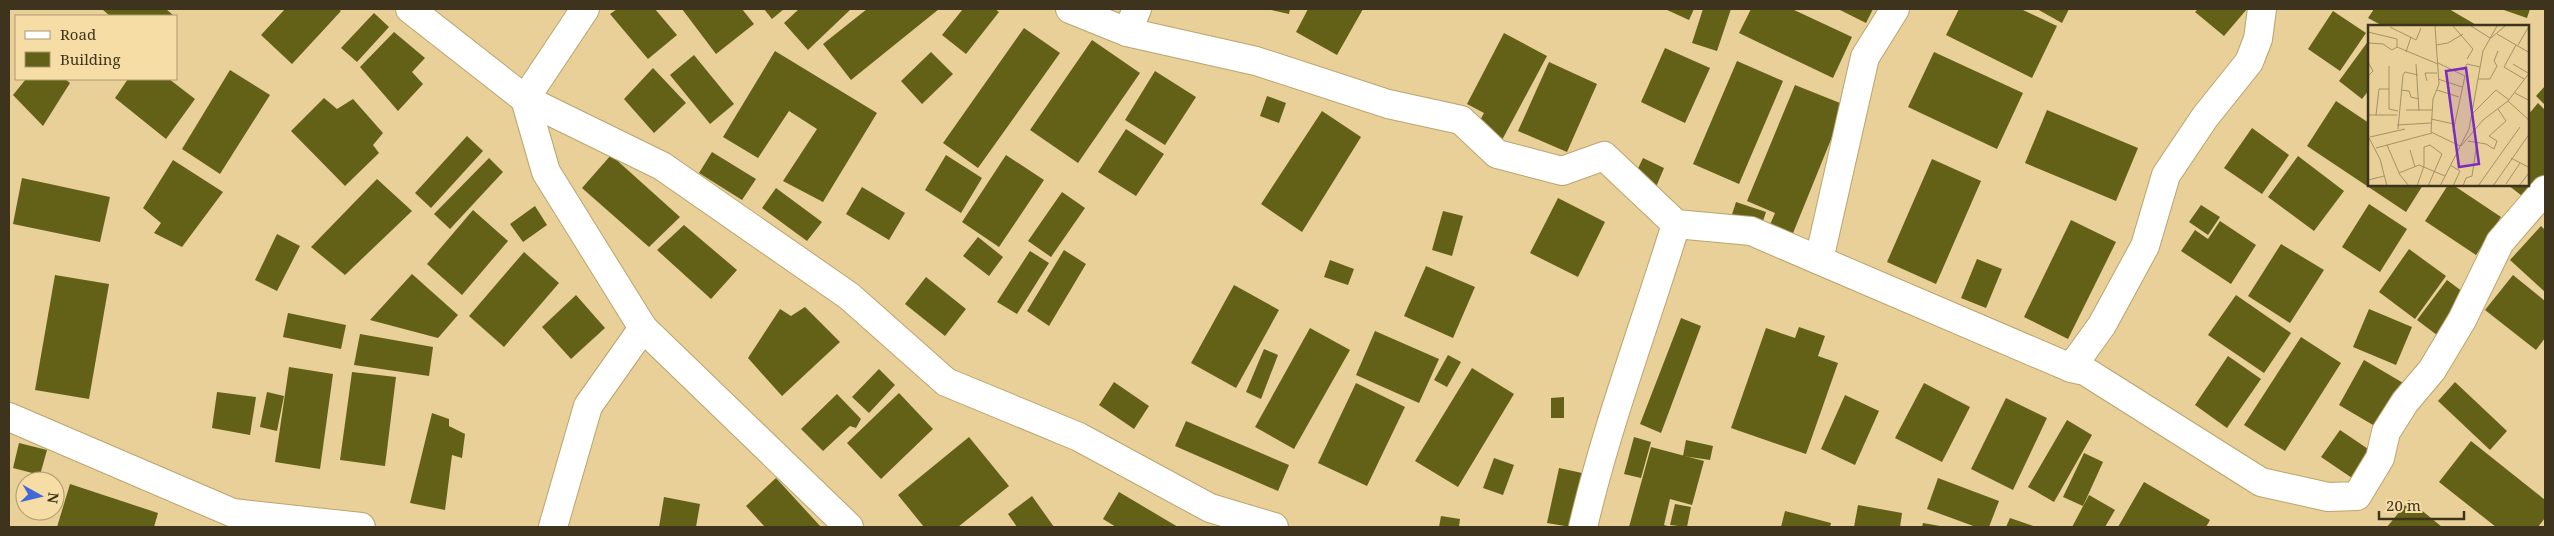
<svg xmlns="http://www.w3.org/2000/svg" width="2554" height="536" font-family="'Noto Serif',serif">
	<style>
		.building { fill: #636018 }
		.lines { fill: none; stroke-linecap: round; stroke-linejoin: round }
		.minor-casing { stroke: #bba46d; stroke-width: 30 }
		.minor { stroke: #fff; stroke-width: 28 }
		.inset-road { fill: none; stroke: #a49267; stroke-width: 1 }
		.view { fill: #7b2cbf; fill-opacity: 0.15; stroke: #7b2cbf; stroke-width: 2.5 }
		.inset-edge { fill: none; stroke: #3e341d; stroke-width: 2.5 }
	</style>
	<rect width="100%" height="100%" fill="#e8d098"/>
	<g class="building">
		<polygon points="102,9 166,9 174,16 110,16"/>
		<polygon points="285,9 338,9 341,11 292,64 261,35"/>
		<polygon points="617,9 655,9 677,35 648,59 610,14"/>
		<polygon points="682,9 742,9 754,24 716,54"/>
		<polygon points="764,9 784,9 772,19"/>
		<polygon points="799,9 851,9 808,50 784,23"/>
		<polygon points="867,9 939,9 851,80 823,44"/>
		<polygon points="963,9 995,9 999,12 966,54 942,35"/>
		<polygon points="1266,9 1290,9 1289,14"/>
		<polygon points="1308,9 1363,9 1337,55 1296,32"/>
		<polygon points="1665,9 1694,9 1689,20"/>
		<polygon points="1703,9 1731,9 1717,51 1692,43"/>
		<polygon points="1751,9 1792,9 1852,37 1833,78 1739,33"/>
		<polygon points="1838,9 1873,9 1866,23"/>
		<polygon points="1959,9 2021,9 2057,26 2032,78 1946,35"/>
		<polygon points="2037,9 2069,9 2062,23"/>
		<polygon points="2198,9 2247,9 2224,36 2195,12"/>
		<polygon points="2374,9 2449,9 2478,26 2383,26 2368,18"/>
		<polygon points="2501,9 2530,9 2527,18"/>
		<polygon points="2333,11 2366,33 2340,71 2308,49"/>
		<polygon points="374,13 389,27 357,62 341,48"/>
		<polygon points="1024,28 1060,53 978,168 943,143"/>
		<polygon points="394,32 425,58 412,72 423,84 398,111 360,67"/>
		<polygon points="1504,33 1547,56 1502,140 1477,126 1484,113 1467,104"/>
		<polygon points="1092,40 1140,73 1078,163 1030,130"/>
		<polygon points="2369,40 2369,90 2362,99 2339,81"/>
		<polygon points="1665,48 1710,68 1685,123 1641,102"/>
		<polygon points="775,51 877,113 823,202 783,181 817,129 789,111 758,158 723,137"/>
		<polygon points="931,52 953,74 922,104 901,81"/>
		<polygon points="1934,52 2023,93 1997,149 1908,107"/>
		<polygon points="694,55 734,104 710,124 670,75"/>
		<polygon points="1737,61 1783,81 1739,184 1693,164"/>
		<polygon points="1549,62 1597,84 1567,152 1518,131"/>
		<polygon points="653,68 686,103 654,133 624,99"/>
		<polygon points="230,70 270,95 220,174 182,149"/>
		<polygon points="1155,71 1196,97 1165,145 1125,120"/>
		<polygon points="26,79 65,79 70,83 43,126 13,95"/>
		<polygon points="128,79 169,79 195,99 166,139 115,98"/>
		<polygon points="1795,85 1845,105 1789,243 1766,234 1775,213 1747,201"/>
		<polygon points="2545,86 2545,105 2536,96"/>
		<polygon points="1267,96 1286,103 1279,123 1260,116"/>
		<polygon points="324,98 337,109 353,99 383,133 373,145 379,153 345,186 291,131"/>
		<polygon points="2336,101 2369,123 2369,185 2423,185 2406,212 2307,146"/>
		<polygon points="2538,103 2545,110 2545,175 2526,199 2508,185 2528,185 2528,115"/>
		<polygon points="2047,110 2138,148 2116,201 2025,163"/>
		<polygon points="1322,111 1361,137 1302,232 1261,204"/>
		<polygon points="2252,128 2289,155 2262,194 2224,168"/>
		<polygon points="1126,129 1164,154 1136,196 1098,172"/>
		<polygon points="467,136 483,151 431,208 415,193"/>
		<polygon points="712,152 756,179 742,200 699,173"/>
		<polygon points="611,155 680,217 649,247 582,188"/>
		<polygon points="946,155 982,178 961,213 925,190"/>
		<polygon points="1006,155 1044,180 999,247 962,222"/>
		<polygon points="2298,156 2344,191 2314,231 2268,197"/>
		<polygon points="489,158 503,172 450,229 434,214"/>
		<polygon points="1643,158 1664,168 1656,187 1634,177"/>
		<polygon points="1932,159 1981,181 1936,284 1887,262"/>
		<polygon points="173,160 223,192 182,247 154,233 161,223 143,208"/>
		<polygon points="22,178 110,197 100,242 13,224"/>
		<polygon points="377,179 412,211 345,275 311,247"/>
		<polygon points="2448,185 2453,185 2501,217 2476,255 2425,221"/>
		<polygon points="862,187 905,213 889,240 846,214"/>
		<polygon points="776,188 822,222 807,241 762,208"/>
		<polygon points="1062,192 1085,208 1051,257 1028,241"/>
		<polygon points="1558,198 1605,222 1578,277 1530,253"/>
		<polygon points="1736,202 1766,212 1759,233 1729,224"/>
		<polygon points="2369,204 2407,229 2380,272 2342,247"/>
		<polygon points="2201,205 2220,217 2208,235 2189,222"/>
		<polygon points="535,206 547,225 523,242 510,224"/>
		<polygon points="473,210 508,241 462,295 427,264"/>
		<polygon points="1443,211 1463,216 1452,256 1432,250"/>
		<polygon points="2071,220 2116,242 2068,339 2024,317"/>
		<polygon points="2220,221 2256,245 2231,284 2181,251 2195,230 2208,239"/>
		<polygon points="684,225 737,270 711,299 657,250"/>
		<polygon points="2541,226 2545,230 2545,292 2510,260"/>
		<polygon points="277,234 300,246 277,291 255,280"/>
		<polygon points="978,237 1003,257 989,276 963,256"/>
		<polygon points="2281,244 2324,270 2290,323 2248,296"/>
		<polygon points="2409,249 2446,276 2415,319 2379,292"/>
		<polygon points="1064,250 1086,264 1049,326 1027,311"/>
		<polygon points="1030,251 1049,263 1017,314 997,302"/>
		<polygon points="524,252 559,283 504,347 469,316"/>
		<polygon points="1977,259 2002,269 1986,308 1961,298"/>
		<polygon points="1330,260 1354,269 1348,285 1324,277"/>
		<polygon points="1426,266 1475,287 1453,338 1404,316"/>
		<polygon points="412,274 458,315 438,338 370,320"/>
		<polygon points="55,275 109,284 89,399 35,390"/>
		<polygon points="2513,275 2545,301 2545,338 2536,350 2485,310"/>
		<polygon points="926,277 966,309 945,336 905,304"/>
		<polygon points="2447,280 2467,295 2437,335 2417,320"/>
		<polygon points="1234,285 1279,310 1236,388 1191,363"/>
		<polygon points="576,295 605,328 571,359 542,327"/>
		<polygon points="2236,295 2291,333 2264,373 2208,335"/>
		<polygon points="805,307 840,342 782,396 748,358 780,309 791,316"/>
		<polygon points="2369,309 2412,327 2396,365 2353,347"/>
		<polygon points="288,313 346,325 341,349 283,337"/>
		<polygon points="1681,318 1701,326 1661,433 1640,424"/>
		<polygon points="1799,327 1825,336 1818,356 1838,363 1806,454 1731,428 1766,328 1795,338"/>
		<polygon points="1310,328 1350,350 1294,449 1255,427"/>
		<polygon points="1375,331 1439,359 1419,403 1356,375"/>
		<polygon points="360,334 433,347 429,376 354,365"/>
		<polygon points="2301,337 2341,363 2285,451 2244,425"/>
		<polygon points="1264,349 1278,355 1261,399 1246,392"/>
		<polygon points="1448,355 1461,362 1447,387 1434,380"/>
		<polygon points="2228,356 2261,379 2227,428 2195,405"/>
		<polygon points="2364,360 2410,387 2385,432 2339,405"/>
		<polygon points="289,367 333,374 320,469 275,462"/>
		<polygon points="1472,368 1514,394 1458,487 1415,461"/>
		<polygon points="879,369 895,385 869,413 852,397"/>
		<polygon points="352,372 396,377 385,466 340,460"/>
		<polygon points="1114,382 1149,406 1134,429 1099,405"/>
		<polygon points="2455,382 2507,431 2490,450 2438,401"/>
		<polygon points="1356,383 1405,407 1367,486 1318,463"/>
		<polygon points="1924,383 1970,407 1942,462 1895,438"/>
		<polygon points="217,392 256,397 250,435 212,428"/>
		<polygon points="267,392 284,396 277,431 260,427"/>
		<polygon points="899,393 933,429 881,479 847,443"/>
		<polygon points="837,394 861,419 856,428 850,426 823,451 801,429"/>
		<polygon points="1845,395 1879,411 1855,465 1821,449"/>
		<polygon points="1564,397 1564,418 1551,418 1551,398"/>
		<polygon points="2006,398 2047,418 2013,490 1971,469"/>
		<polygon points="432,413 449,419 449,426 465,434 462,458 452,455 445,510 410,503"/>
		<polygon points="2067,420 2092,435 2054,502 2028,487"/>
		<polygon points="1186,421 1289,465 1278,491 1175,446"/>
		<polygon points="2340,430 2374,453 2355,480 2321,457"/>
		<polygon points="969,437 1009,486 958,527 924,527 898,495"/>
		<polygon points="1634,437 1651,442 1641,478 1624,474"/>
		<polygon points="1686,440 1713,446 1710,460 1683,456"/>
		<polygon points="2471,441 2545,500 2545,518 2538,527 2496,527 2439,482"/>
		<polygon points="19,443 47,450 40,475 13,468"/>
		<polygon points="1651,447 1704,461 1692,505 1670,499 1664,525 1670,527 1629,527"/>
		<polygon points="2084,453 2103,462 2083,506 2063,497"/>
		<polygon points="1494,458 1514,465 1503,495 1483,488"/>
		<polygon points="1559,468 1582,473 1571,527 1547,523"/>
		<polygon points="776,478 821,527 765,527 746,506"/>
		<polygon points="1938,478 1999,501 1989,527 1976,527 1927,509"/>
		<polygon points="2144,482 2210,520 2206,527 2118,527"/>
		<polygon points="70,484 158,513 154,527 57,527"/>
		<polygon points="1119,492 1178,527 1116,527 1103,519"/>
		<polygon points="2089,495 2115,510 2105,527 2072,527"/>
		<polygon points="1032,496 1054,527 1017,527 1008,514"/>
		<polygon points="664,497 700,504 696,527 659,527"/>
		<polygon points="2409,500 2442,527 2387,527"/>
		<polygon points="1675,504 1691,507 1687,527 1670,525"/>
		<polygon points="1858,505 1902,513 1900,527 1854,527"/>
		<polygon points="1785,511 1831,523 1830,527 1781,527"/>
		<polygon points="1441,516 1460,519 1459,527 1439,527"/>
		<polygon points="2010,518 2036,527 2006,527"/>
		<polygon points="1923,523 1940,526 1940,527 1922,527"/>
	</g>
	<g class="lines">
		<defs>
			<g id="minor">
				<polyline points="410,9 525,99 662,166 849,296 946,382 1079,437 1210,508 1274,527"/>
				<polyline points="1070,9 1127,32 1256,61 1388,104 1461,120 1497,154 1562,171 1604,156 1676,224 1751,231 2071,368 2085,371 2261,482 2328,497 2357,496 2380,458 2386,432 2405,402 2432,370 2462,320 2500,242 2545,190"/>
				<polyline points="1127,32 1137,9"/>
				<polyline points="525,99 546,172 643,328 849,527"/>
				<polyline points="525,99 585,9"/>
				<polyline points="1819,260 1865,57 1895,9"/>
				<polyline points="2071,368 2102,325 2145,246 2166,175 2205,117 2249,62 2258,39 2262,9"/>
				<polyline points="9,417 233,513 361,527"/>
				<polyline points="553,527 588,406 643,328"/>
				<path d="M1583,527c24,-103 62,-202 93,-303"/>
			</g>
		</defs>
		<use href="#minor" class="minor-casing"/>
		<use href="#minor" class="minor"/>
	</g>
	<g transform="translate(2368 25)">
		<rect width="161" height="161" fill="#e8d098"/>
		<path class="inset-road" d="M67,1l4,58 -6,15 -2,33 29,14M85,1l20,23 -6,10M103,1l19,12M22,2l26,13 5,-12M0,7l29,7v8M129,9l33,19M123,13l14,-12M0,18l15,1 9,6 5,-3M68,20l12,-2 15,-9M148,20l-12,22 20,12M150,20l10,-17M29,22l41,17M38,27l5,-15M0,37l5,9 -5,5M70,38l27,13 -12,56M48,39l3,47M145,39l15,9M21,41v43l9,2M97,42l2,-3 13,3M70,54l24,8M110,54h12l7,-13 -3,-5 4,-10M59,56l-2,-8h12M33,65l8,1 2,6 8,2M69,65l22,7M147,68l15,8M140,76l22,20M38,85h26M105,88l23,-23 13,10M0,90h29M8,90l3,-26h10M63,94l23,5M29,100l34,-2M30,104l5,-54 2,-3 13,3M0,111l12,23 7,27M2,112l35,-8M100,116l18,3 8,5 3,-8 -8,-5 17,-15 -8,-12M19,120l13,30 9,11M93,121l22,-26 25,-19 22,-29M8,123l56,-15M42,125l5,17M143,133l19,10M82,140l10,6 -7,15M31,148l20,-8 26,11M0,155l16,-4M138,159l14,-21M49,161l7,-20v-19l6,-2 12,9 -14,32M72,161l29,-57 14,-78 14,-25M95,161l3,-8 6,-2 5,-33M110,161l42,-59M125,161l37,-53M151,161l9,-12"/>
		<path class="view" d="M98,43l13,96 -20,3 -13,-96z"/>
		<rect width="161" height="161" class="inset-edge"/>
	</g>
	<rect width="2554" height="536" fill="none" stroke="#3e341d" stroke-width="20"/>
	<rect x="15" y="15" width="162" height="65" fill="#f5dda5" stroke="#ac996f"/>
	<rect x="25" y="31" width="25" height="8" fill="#ffffff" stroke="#ac996f"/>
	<text x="60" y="40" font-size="15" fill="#3e341d">Road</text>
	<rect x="25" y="52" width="25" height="15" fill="#636018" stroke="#ac996f"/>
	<text x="60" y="65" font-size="15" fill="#3e341d">Building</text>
	<g transform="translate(40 496) rotate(98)"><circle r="24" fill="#f5dda5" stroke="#ac996f"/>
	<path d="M0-4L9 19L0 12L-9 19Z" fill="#4267d9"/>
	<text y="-8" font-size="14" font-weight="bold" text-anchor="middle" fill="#3e341d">N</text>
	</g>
	<path d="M2379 511v8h85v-8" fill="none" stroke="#3e341d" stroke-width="2.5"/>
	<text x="2386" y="511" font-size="15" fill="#3e341d" stroke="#f5dda5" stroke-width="4" paint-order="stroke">20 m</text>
</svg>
